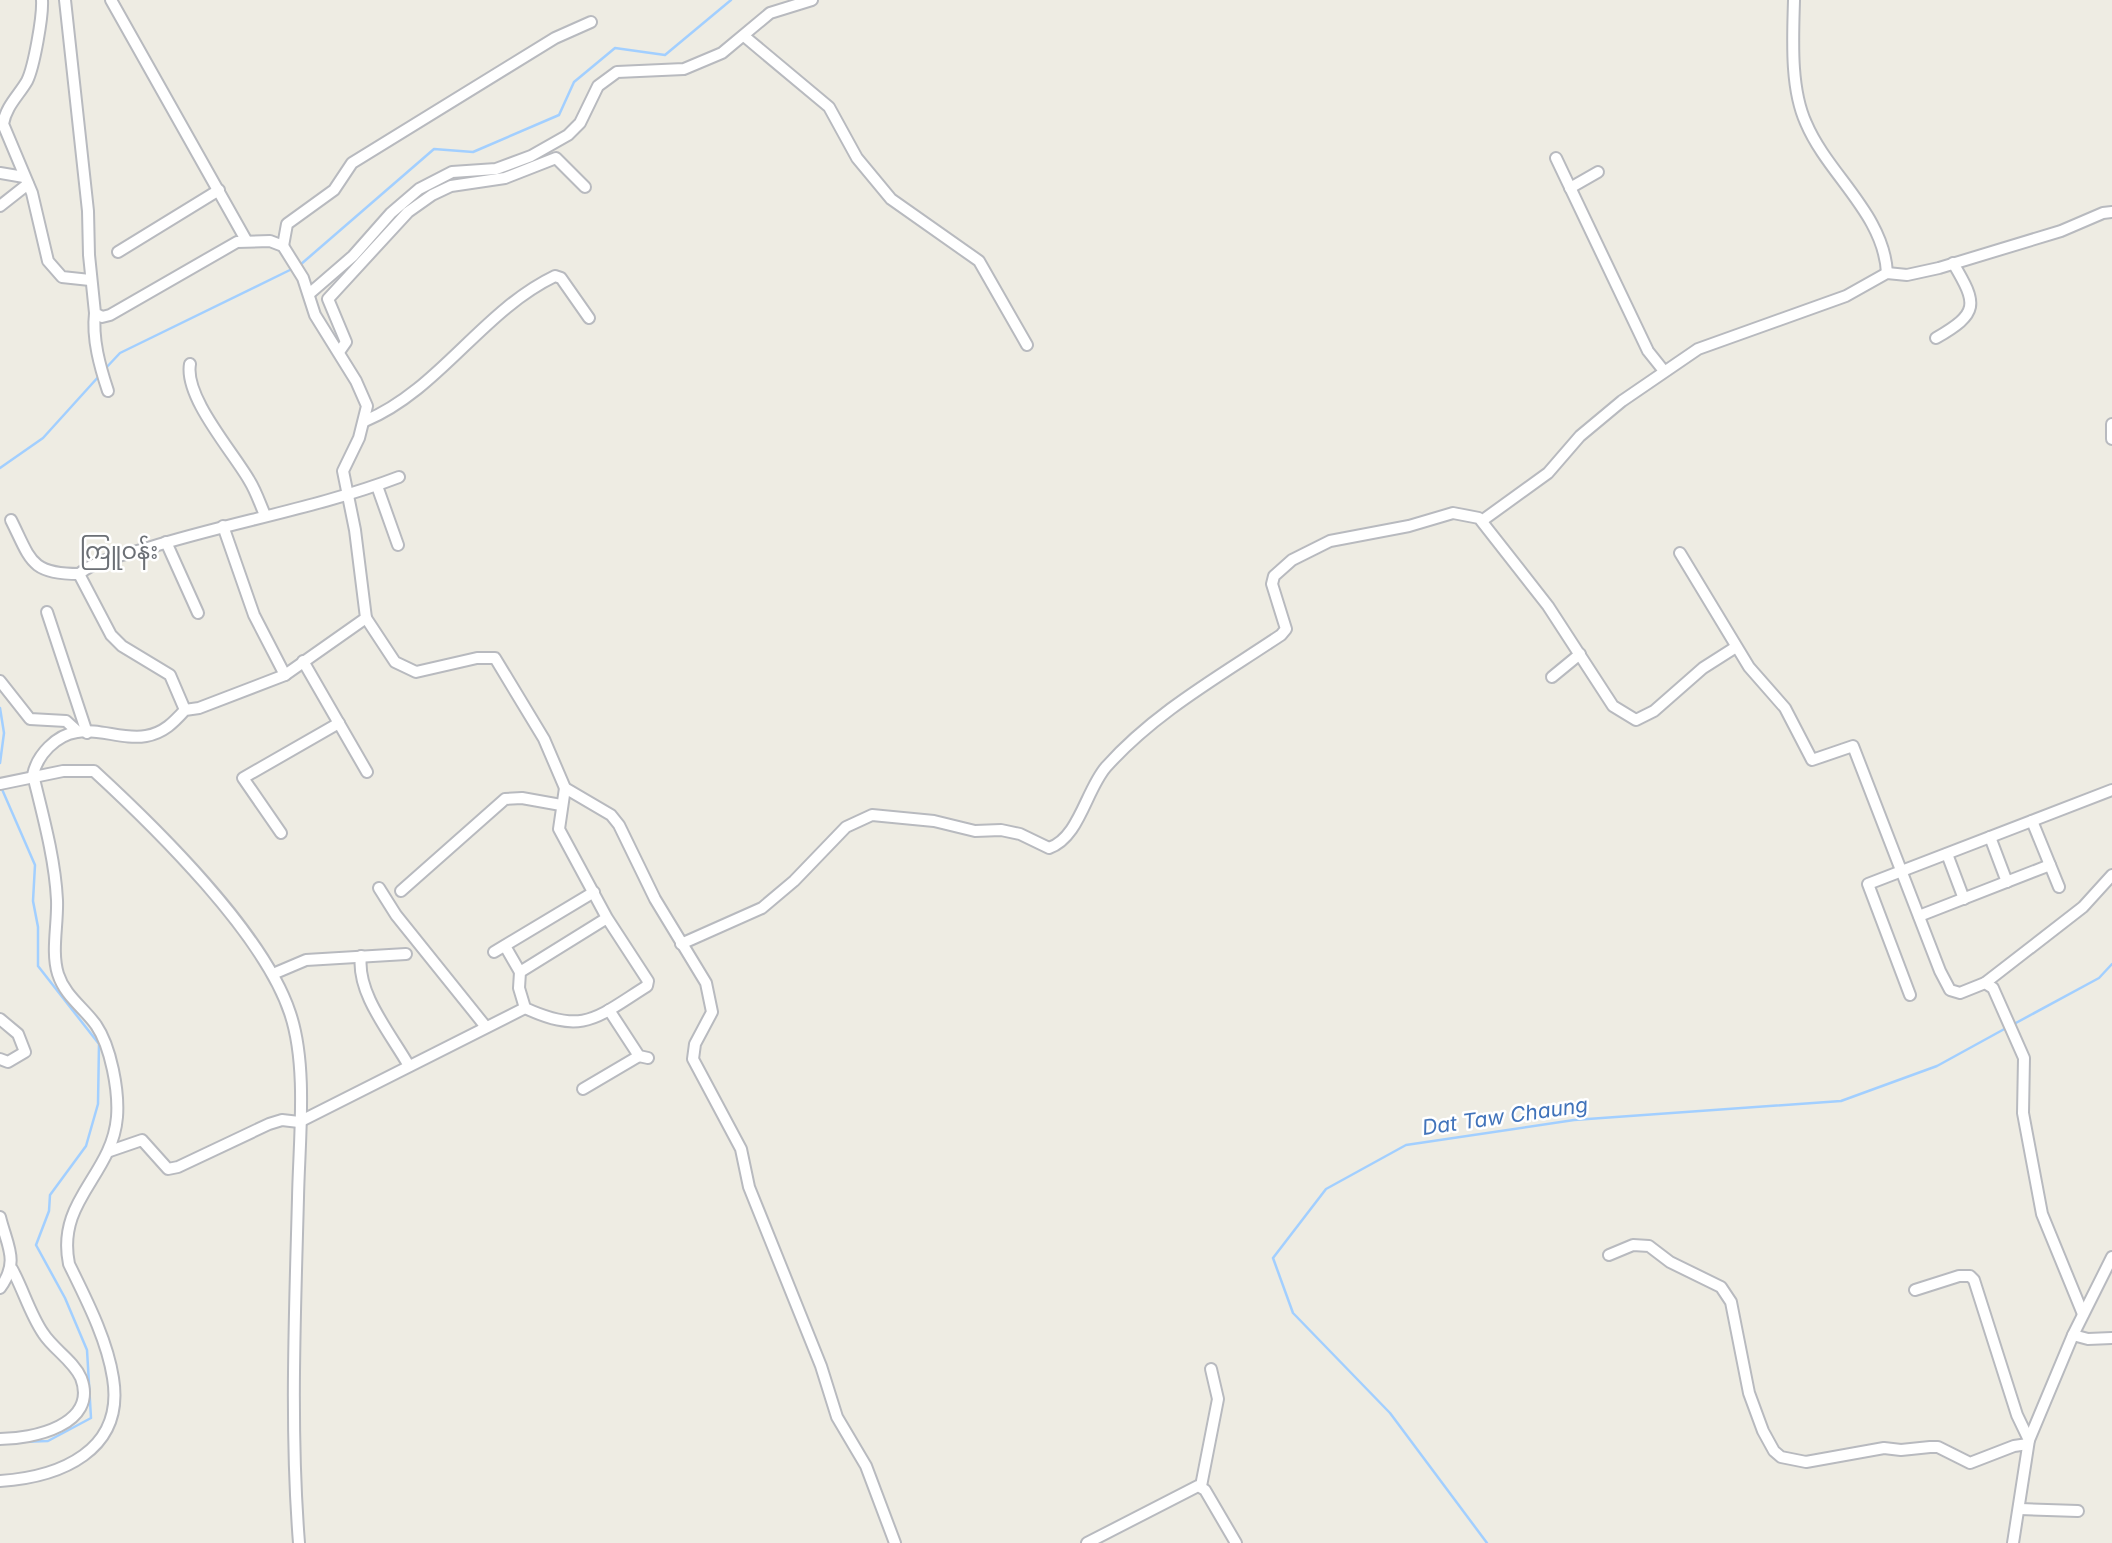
<svg xmlns="http://www.w3.org/2000/svg" width="2112" height="1543" font-family="Inter,'Noto Sans Myanmar',sans-serif">
	<style>
		.lines { fill: none; stroke-linecap: round; stroke-linejoin: round }
		.stream { stroke: #a2cfff; stroke-width: 2.5 }
		.street-casing { stroke: #b8babf; stroke-width: 14 }
		.street { stroke: #fff; stroke-width: 10 }
		.labels { text-anchor: middle; dominant-baseline: central; stroke-width: 5; stroke-linejoin: round; paint-order: stroke }
		.water-label { font-size: 21px; font-style: italic; fill: #4173ba; stroke: #fff }
		.quarter-label { font-size: 23px; fill: #6c7076; stroke: #fff }
	</style>
	<rect width="100%" height="100%" fill="#eeece3"/>
	<g class="lines">
		<g class="stream">
			<polyline points="300,265 434,149 473,152 559,115 574,82 615,48 665,55 731,0"/>
			<polyline points="104,370 120,353 294,268"/>
			<polyline points="0,468 43,438 100,375"/>
			<polyline points="0,708 4,733 0,763"/>
			<polyline points="1,787 35,865 33,901 38,927 38,966 99,1044 98,1104 86,1146 50,1195 49,1211 36,1245 65,1298 87,1350 91,1418 48,1441 20,1442"/>
			<polyline points="2014,1024 2099,978 2112,964"/>
			<polyline points="1487,1543 1390,1413 1293,1313 1273,1258 1326,1189 1406,1145 1574,1120 1841,1101 1937,1066 2008,1027"/>
		</g>
		<defs>
			<g id="street">
				<path d="M42,0c1,16 -8,67 -15,81 -8,14 -21,25 -24,43l29,69 16,68 14,16 28,3"/>
				<polyline points="111,0 246,240"/>
				<path d="M1794,0c-1,38 -4,88 12,123 22,52 78,91 81,150"/>
				<polyline points="744,36 829,107 857,158 891,199 979,261 1027,345"/>
				<polyline points="1556,158 1648,351 1664,371"/>
				<polyline points="0,173 24,177"/>
				<polyline points="1570,188 1598,172"/>
				<polyline points="0,206 28,184"/>
				<polyline points="283,246 287,224 334,190 352,163 555,38 591,22"/>
				<polyline points="118,252 219,190"/>
				<polyline points="309,294 353,256 391,213 419,189 452,172 496,169 531,156 568,135 580,123 598,86 617,72 684,69 722,53 770,13 812,0"/>
				<path d="M95,313c-3,26 5,54 13,78"/>
				<path d="M1936,338c43,-25 42,-33 17,-75"/>
				<polyline points="339,352 346,342 328,299 408,212 432,195 451,186 505,178 556,158 585,187"/>
				<path d="M190,364c-6,33 43,88 59,116 7,11 11,24 16,35"/>
				<path d="M365,421c74,-31 117,-110 190,-145l6,2 28,40"/>
				<polyline points="2112,424 2112,439"/>
				<polyline points="377,486 398,545"/>
				<path d="M11,520c20,40 19,54 68,54"/>
				<polyline points="1483,520 1548,473 1580,436 1622,401 1698,349 1846,296 1887,273 1907,275 1939,268 2061,231 2103,213 2112,212"/>
				<polyline points="223,526 254,615 285,675"/>
				<polyline points="166,542 198,613"/>
				<polyline points="1680,553 1749,667 1785,708 1812,760 1853,746 1940,971 1950,990 1960,993 1985,983 1993,988 2024,1058 2023,1113 2042,1214 2083,1314"/>
				<polyline points="47,612 87,733"/>
				<polyline points="366,618 395,662 416,672 477,658 495,658 544,739 565,788 611,815 619,825 655,899 706,983 712,1012 695,1044 693,1059 741,1149 749,1187 821,1366 837,1417 866,1466 895,1543"/>
				<polyline points="303,661 367,772"/>
				<polyline points="1552,677 1580,654"/>
				<polyline points="0,681 30,719 66,721 77,731"/>
				<path d="M185,710l-15,-35 -48,-29 -11,-11 -32,-61c18,-15 46,-19 69,-26 83,-26 170,-40 251,-71"/>
				<path d="M0,784l63,-13h31c62,57 170,163 196,242 18,53 9,128 8,185 -3,114 -8,231 1,345"/>
				<path d="M565,788l-6,41 48,89 41,63 -1,5c-51,32 -63,49 -122,22l-6,-20 1,-16 87,-54"/>
				<polyline points="2032,821 2059,887"/>
				<polyline points="281,833 243,778 339,723"/>
				<polyline points="1990,837 2007,882"/>
				<polyline points="1947,854 1964,899"/>
				<polyline points="379,888 396,915 486,1027"/>
				<polyline points="401,891 505,799 522,798 561,805"/>
				<polyline points="1919,916 2050,865"/>
				<path d="M681,944l81,-36 32,-27 52,-54 26,-12 62,6 41,10 26,-1 19,4 29,14c30,-10 37,-58 57,-81 49,-55 114,-91 175,-132l5,-6 -14,-45 2,-8 18,-16 38,-19 79,-15 44,-13 26,5 69,88 65,100 23,14 18,-9 49,-43 33,-21"/>
				<polyline points="505,946 520,972"/>
				<polyline points="494,952 594,892"/>
				<path d="M361,956c-5,37 30,78 48,110"/>
				<polyline points="273,974 306,960 406,954"/>
				<polyline points="1985,983 2083,907 2112,875"/>
				<polyline points="1910,995 1868,884 2112,790"/>
				<polyline points="609,1010 639,1056 648,1058"/>
				<polyline points="0,1019 18,1034 25,1052 8,1062 0,1059"/>
				<polyline points="583,1089 639,1056"/>
				<polyline points="110,1151 142,1140 168,1169 178,1167 269,1124 282,1120 299,1122 525,1008"/>
				<path d="M0,1217c7,29 20,44 0,71"/>
				<polyline points="1609,1255 1633,1245 1649,1246 1670,1262 1721,1287 1731,1302 1749,1393 1763,1431 1774,1451 1781,1457 1806,1462 1884,1448 1901,1450 1930,1447 1938,1447 1970,1463 2014,1446 2028,1444"/>
				<polyline points="1915,1290 1959,1276 1970,1276 1974,1280 2017,1415 2029,1440"/>
				<polyline points="2073,1335 2088,1339 2112,1338"/>
				<path d="M0,1439c32,0 99,-14 81,-61 -8,-18 -28,-29 -38,-45 -13,-19 -20,-44 -31,-64"/>
				<path d="M0,1481c60,-4 125,-30 113,-103 -6,-39 -27,-79 -44,-114 -13,-64 43,-88 48,-147 2,-26 -6,-70 -21,-92 -13,-18 -31,-29 -38,-51 -7,-22 0,-50 -1,-74 -2,-41 -14,-84 -24,-125 4,-20 23,-40 44,-43 22,-4 46,8 69,4 18,-3 28,-14 39,-26l14,-2 86,-33 81,-57 -11,-88 -12,-59 16,-33 8,-32 -11,-25 -41,-66 -12,-37 -20,-32 -13,-5 -33,1 -127,73 -8,2 -7,-4 -6,-58 -1,-44 -23,-211"/>
				<polyline points="1201,1486 1218,1399 1211,1369"/>
				<polyline points="2020,1509 2078,1511"/>
				<polyline points="1087,1543 1198,1486 1205,1490 1236,1543"/>
				<polyline points="2013,1543 2029,1440 2073,1335 2112,1257"/>
			</g>
		</defs>
		<use href="#street" class="street-casing"/>
		<use href="#street" class="street"/>
	</g>
	<g class="labels">
		<g class="water-label">
			<text transform="translate(1505 1116) rotate(-8)">Dat Taw Chaung</text>
		</g>
		<g class="quarter-label">
			<text x="119" y="551">ကြူဝန်း</text>
		</g>
	</g>
</svg>
